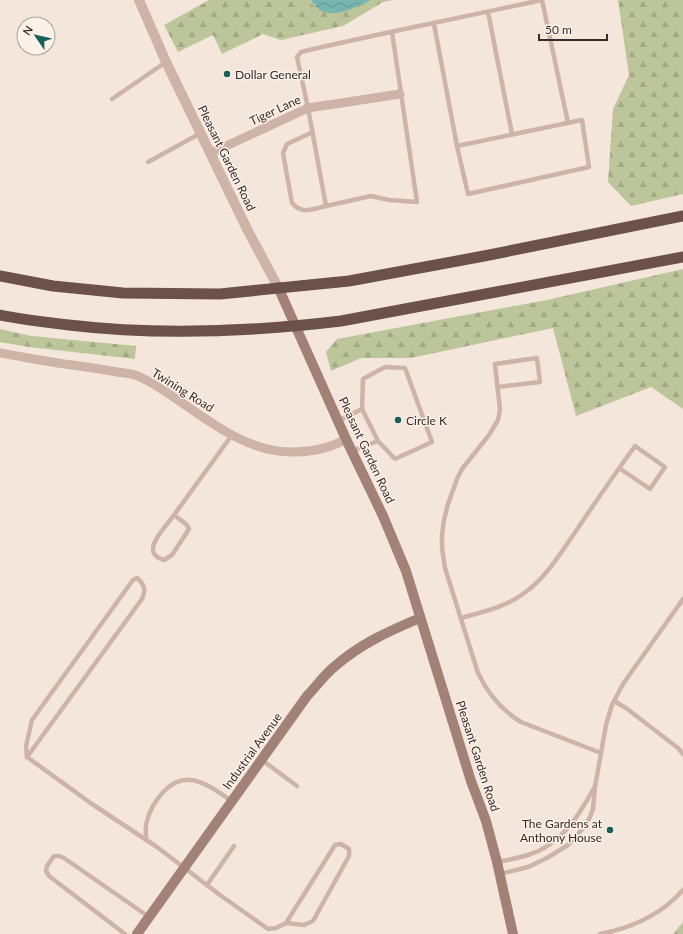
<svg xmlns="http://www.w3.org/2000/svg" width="683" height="934" font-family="Lato,sans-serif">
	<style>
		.forest { fill: url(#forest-firs) }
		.water { fill: url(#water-waves) }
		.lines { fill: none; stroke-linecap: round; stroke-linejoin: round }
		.service { stroke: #ceb3a7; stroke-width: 4.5 }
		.minor { stroke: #ceb3a7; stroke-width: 9 }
		.tertiary { stroke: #ceb3a7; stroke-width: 10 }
		.secondary { stroke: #a28177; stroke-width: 10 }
		.trunk { stroke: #6c514b; stroke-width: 11 }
		.poi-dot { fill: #19605b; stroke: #fbf1e9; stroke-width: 1.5 }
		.labels { text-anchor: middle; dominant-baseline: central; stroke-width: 3; stroke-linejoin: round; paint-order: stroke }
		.poi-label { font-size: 12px; fill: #3a2b28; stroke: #fbf1e9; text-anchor: start }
		.street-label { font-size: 12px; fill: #3a2b28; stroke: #fbf1e9 }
	</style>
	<defs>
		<pattern id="forest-firs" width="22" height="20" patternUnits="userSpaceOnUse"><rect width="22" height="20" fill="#bdc59a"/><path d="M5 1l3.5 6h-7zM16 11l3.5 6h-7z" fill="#a3a985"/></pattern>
		<pattern id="water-waves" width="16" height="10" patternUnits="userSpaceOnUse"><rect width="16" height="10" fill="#78b5af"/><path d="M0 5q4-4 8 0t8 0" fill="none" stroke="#63938e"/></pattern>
	</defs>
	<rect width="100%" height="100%" fill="#f5e6dc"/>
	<g class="forest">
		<polygon points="209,0 311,0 314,6 342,12 371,0 394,0 383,2 343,26 281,40 263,34 222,54 213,35 178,52 164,25"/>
		<polygon points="618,0 683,0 683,194 631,206 608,182 613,109 629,75"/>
		<polygon points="683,269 683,409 651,387 576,416 553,328 411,358 361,358 331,371 326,352 337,339 547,300"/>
		<polygon points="0,329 31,336 136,346 135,359 29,347 0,342"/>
		<polygon points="683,922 683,934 673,934"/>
	</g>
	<path class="water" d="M311,0h60c-5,3 -10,5 -15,7 -17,7 -34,12 -45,-7z"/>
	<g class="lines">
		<g class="service">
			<polyline points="542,0 568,123"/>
			<polyline points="488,12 512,134"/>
			<polyline points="434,24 457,146"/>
			<path d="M392,32l25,170 -28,-2 -18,-4 -45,10 -18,-98 -11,-51 4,-5c80,-19 160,-34 240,-52"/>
			<polyline points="112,99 166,62"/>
			<polygon points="582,120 589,167 468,194 457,146"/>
			<path d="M313,132l-26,12 -4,9 9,50c10,12 21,6 34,3"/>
			<polyline points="148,162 201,133"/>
			<path d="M497,387l43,-5 -3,-24 -42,6 5,46 -2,10 -9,15 -27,34 -5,10 -9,25 -4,16 -2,15v13l3,20 33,105c10,21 23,37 43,49l80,31"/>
			<polyline points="362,409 378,441"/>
			<polyline points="338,421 362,409 363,379 385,367 405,368 432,442 395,459 378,441 352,451"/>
			<path d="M174,515l12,9 3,5 -17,26 -8,5c-26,-7 1,-32 10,-45l58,-80"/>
			<path d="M137,578c8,7 9,12 5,21l-115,158 -1,-11 6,-26 101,-140z"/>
			<path d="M461,618c21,-6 44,-11 62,-24 22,-15 36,-39 51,-60 20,-30 40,-59 61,-88l30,21 -15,22 -31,-21"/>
			<polyline points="614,701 626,708 678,748 683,754"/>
			<polyline points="27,757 92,804 157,847 220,895 268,929 276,928 286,923 335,845 341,844 349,849 349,856 313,921 304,925 286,923"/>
			<polyline points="262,760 297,786"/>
			<polyline points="574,821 583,828"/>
			<path d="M146,839c0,-6 -1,-13 1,-18 5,-19 23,-44 44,-41 13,1 30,14 41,21"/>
			<path d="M497,862c11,-2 21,-4 31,-7 33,-10 50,-38 66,-67"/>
			<polyline points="500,874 528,867 547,858 568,845 584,827 589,819 593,809 595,787 606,725 612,705 623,684 683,599"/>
			<polyline points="207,885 234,846"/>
			<polyline points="125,934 49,876 46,871 47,866 54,856 59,856 64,858 149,917"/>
			<path d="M600,934c32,-6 61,-19 83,-44"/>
		</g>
		<g class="minor">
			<polyline points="211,153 308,108 400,94"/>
			<path d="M0,353c24,4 48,9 72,12 15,2 30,4 45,7 6,1 12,1 18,3 14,5 27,14 40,23 36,24 70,53 116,54 20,0 38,-3 55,-13"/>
		</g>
		<polyline class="tertiary" points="139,0 166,62 247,229 278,287"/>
		<g class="secondary">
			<polyline points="278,287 346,439 383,516 406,571 471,781 486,821 497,862 513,934"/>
			<path d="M137,934l170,-238c9,-9 17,-21 27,-29 26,-23 55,-36 86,-49"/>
		</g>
		<g class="trunk">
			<polyline points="0,276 53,286 123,293 220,294 349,281 484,256 683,216"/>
			<path d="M0,315c23,5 46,7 69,10 92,11 181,7 272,-4l342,-64"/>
		</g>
	</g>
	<g class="poi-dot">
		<circle cx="227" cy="74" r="4"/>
		<circle cx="398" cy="420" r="4"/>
		<circle cx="610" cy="830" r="4"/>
	</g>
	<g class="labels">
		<g class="poi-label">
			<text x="235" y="74">Dollar General</text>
			<text x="406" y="420">Circle K</text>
			<text x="602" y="823" text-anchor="end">The Gardens at<tspan x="602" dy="14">Anthony House</tspan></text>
		</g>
		<g class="street-label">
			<text transform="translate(275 110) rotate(-25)">Tiger Lane</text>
			<text transform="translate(227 158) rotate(64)">Pleasant Garden Road</text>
			<text transform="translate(183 390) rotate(32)">Twining Road</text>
			<text transform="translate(367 450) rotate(65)">Pleasant Garden Road</text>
			<text transform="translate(252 751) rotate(-54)">Industrial Avenue</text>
			<text transform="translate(478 756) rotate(72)">Pleasant Garden Road</text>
		</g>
	</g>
	<g transform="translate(36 36) rotate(304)"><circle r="19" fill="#fbf1e9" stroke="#aea29c"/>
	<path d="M0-3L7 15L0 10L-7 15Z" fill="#19605b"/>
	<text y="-6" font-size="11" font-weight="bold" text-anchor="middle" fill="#3a2b28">N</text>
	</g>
	<path d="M539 34v6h68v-6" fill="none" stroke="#3a2b28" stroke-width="2"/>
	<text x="545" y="34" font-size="12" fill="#3a2b28" stroke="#fbf1e9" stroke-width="3" paint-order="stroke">50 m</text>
</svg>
